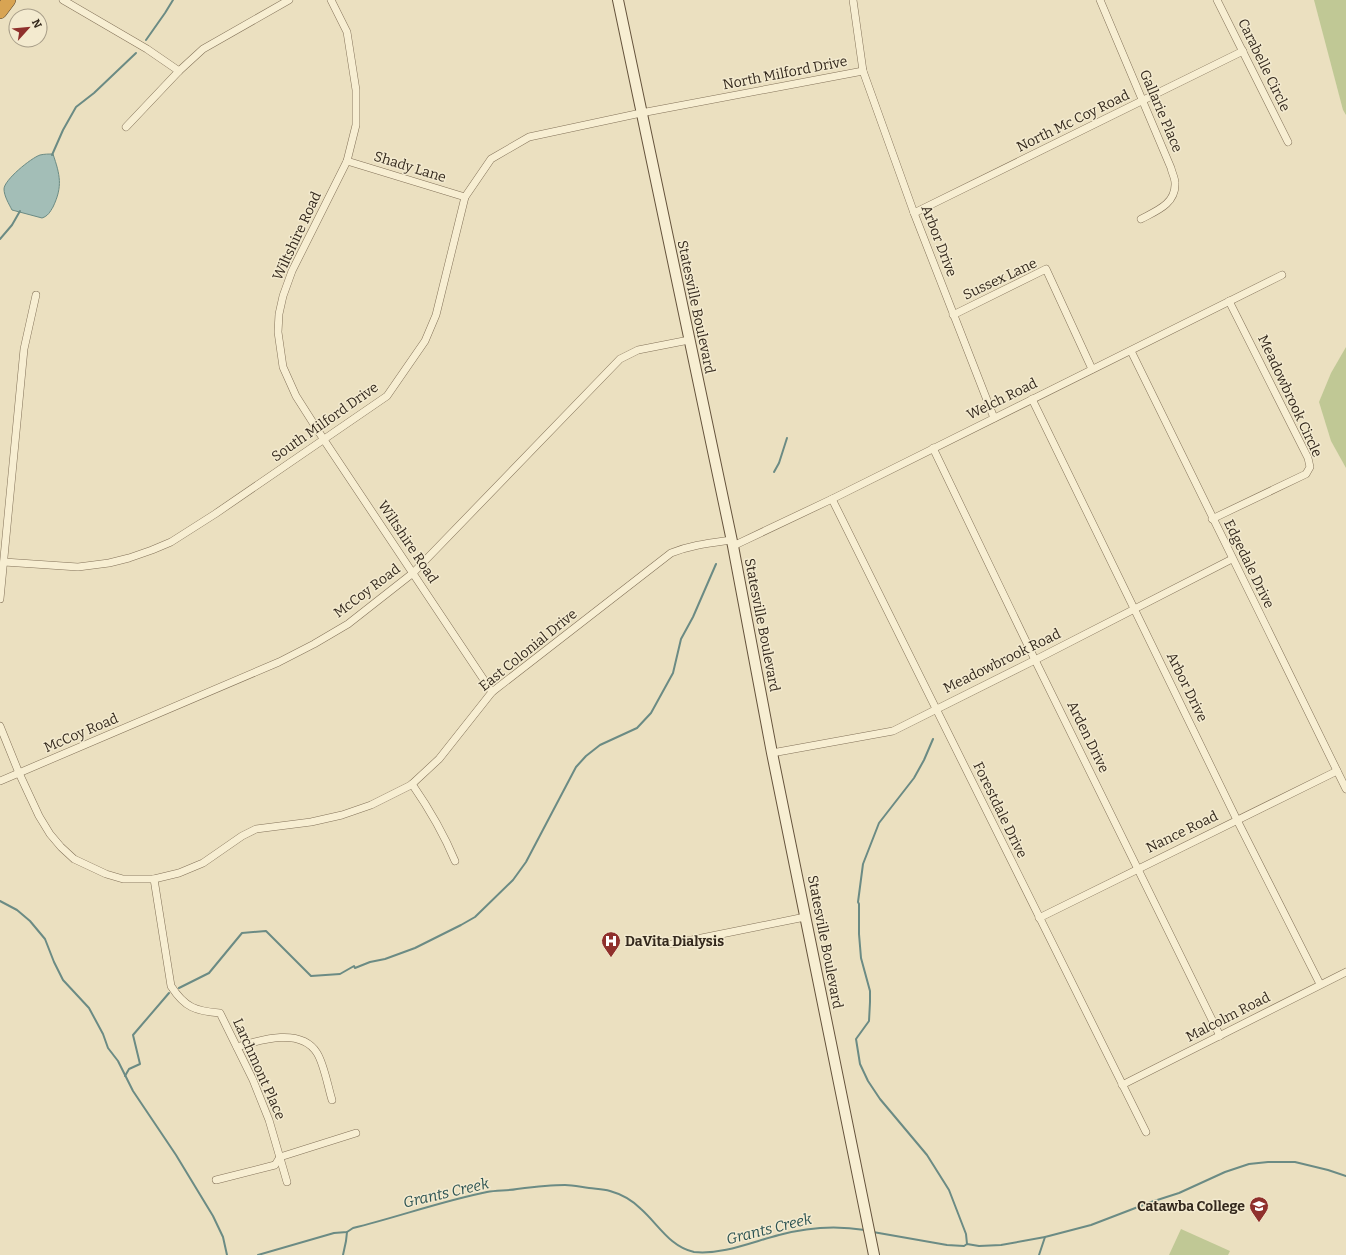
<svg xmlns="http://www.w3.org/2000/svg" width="1346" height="1255" font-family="Bitter,serif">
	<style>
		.green { fill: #c0c895 }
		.water { fill: #a3beb7; stroke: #6b8b84 }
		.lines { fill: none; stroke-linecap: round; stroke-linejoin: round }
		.stream { stroke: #6b8b84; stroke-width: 2 }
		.street-casing { stroke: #837259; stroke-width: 8 }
		.secondary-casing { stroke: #65533c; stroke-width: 12 }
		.highway-casing { stroke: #51402d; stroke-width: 14 }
		.street { stroke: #f7eed2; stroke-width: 7 }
		.secondary { stroke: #f7eed2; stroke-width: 10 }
		.highway { stroke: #d8a453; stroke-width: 13 }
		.labels { text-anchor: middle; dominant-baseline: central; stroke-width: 3; stroke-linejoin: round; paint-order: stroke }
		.street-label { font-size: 14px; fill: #34291d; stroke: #f3eacf }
		.poi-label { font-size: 14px; font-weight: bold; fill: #34291d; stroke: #f3eacf; text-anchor: start }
		.water-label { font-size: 15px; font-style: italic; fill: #2c5352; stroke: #f3eacf }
	</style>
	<rect width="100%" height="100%" fill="#ebe0c0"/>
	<g class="green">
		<polygon points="1314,0 1346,0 1346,115 1343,110"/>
		<polygon points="1346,347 1346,468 1331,441 1319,402 1331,373"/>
		<polygon points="1181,1229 1230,1251 1228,1255 1169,1255"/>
	</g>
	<path class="water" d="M53,154c7,21 10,32 0,53 -3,5 -5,9 -11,11l-30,-8c-3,-6 -8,-14 -8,-21 0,-9 27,-31 36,-34 4,-1 9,-1 13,-1z"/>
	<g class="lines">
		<g class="stream">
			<polyline points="146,40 165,13 173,0"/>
			<polyline points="52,155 63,130 76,107 94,93 136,53"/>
			<polyline points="0,239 12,225 20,211"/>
			<polyline points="774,472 779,463 787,438"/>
			<polyline points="933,739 924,760 914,778 879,823 863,864 858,902 859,904 859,934 861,958 870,991 870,1002 869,1021 856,1039 860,1064 868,1081 880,1099 927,1155 949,1190 966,1234 967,1244"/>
			<polyline points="0,901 17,910 30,921 45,939 54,962 63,980 89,1008 103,1034 108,1048 118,1061 133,1091 176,1155 213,1216 223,1237 227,1255"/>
			<polyline points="179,988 209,973 242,933 266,931 311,976 340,974 354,966 355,968 370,962 385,959 415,948 461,925 475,917 513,880 526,862 576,767 586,756 600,745 637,728 651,713 673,673 681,639 693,617 716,564"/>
			<polyline points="125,1076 129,1069 140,1064 133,1035 169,993"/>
			<polyline points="873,1232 947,1245 964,1246 967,1244 979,1246 1001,1245 1045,1237 1091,1225 1151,1202 1179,1193 1225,1172 1249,1164 1268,1162 1295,1162 1328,1170 1346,1176"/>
			<path d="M258,1255l76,-22 13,-1 6,-4c45,-11 89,-27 134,-36 10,-2 20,-1 30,-3 16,-2 32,-4 48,-4 8,0 16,2 24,3 7,1 14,1 21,3 11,3 23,10 31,18 17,15 29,38 53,43 28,3 58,-10 85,-17 29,-8 56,-10 86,-5"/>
			<polyline points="343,1255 346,1241 347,1232"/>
			<polyline points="1039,1255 1045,1237"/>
		</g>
		<defs>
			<g id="street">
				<polyline points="63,0 147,49 179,71"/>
				<polyline points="331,0 347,32 356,90 356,125 347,161 292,271 283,296 279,314 278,332 283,367 296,396 324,440 492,692"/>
				<polyline points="853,0 863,71 914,213 994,418"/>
				<path d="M1100,0l71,168c1,5 4,10 4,15 1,21 -19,28 -34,36"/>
				<polyline points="1217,0 1288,142"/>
				<polyline points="126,127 179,71 203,49 289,0"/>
				<polyline points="347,161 465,197"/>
				<polyline points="914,213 1243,51"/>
				<polyline points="953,315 1046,269 1092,369"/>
				<polyline points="1131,351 1346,789"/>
				<polyline points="1032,399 1237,820 1320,984"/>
				<polyline points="933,448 1035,660 1220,1036"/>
				<polyline points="832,499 1146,1132"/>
				<polyline points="1212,519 1306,474 1310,467 1308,458 1229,301"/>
				<polyline points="733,546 832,499 1282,275"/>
				<polyline points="4,562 78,567 109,563 129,558 152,550 171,542 215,514 387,396 425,341 436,315 465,197 491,159 529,137 641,113 863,71"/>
				<polyline points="0,599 24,349 36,295"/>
				<path d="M0,726l19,47 20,43 11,18 11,13 13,12 32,15 17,5h31l25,-6 24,-10 39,-27 14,-7 55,-7 31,-7 29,-10 40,-20 28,-26 53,-67 179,-139c20,-8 39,-10 60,-13"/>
				<polyline points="772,753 893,731 1035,660 1232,559"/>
				<polyline points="0,781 279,662 314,644 348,624 413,573 620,359 638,350 689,340"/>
				<path d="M412,784c18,26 31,48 43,77"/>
				<path d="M154,879l17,107c14,22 25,25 49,27l33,67 16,40 18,62"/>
				<polyline points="1039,918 1337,771"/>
				<polyline points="672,944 805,917"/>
				<path d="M237,1047c23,-7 64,-20 80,6 7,11 11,34 15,47"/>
				<polyline points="1122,1085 1346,972"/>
				<polyline points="216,1180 275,1165 280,1157 356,1133"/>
			</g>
			<polyline id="secondary" points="618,0 733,546 772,753 874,1255"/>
			<polyline id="highway" points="0,12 9,0"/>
		</defs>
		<use href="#street" class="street-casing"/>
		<use href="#secondary" class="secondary-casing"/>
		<use href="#highway" class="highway-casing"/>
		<use href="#street" class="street"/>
		<use href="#secondary" class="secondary"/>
		<use href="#highway" class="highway"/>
	</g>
	<defs>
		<symbol id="hospital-pin" viewBox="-11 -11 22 30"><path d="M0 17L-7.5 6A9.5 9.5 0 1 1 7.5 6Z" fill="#8f302c" stroke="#f3eacf"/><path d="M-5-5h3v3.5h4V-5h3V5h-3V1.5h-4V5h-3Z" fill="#fff"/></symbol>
		<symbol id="university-pin" viewBox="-11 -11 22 30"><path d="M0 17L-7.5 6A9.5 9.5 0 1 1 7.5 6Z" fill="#8f302c" stroke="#f3eacf"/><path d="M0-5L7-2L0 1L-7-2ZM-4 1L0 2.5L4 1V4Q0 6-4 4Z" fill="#fff"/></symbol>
	</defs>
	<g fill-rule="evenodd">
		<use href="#hospital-pin" x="600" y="930" width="22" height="30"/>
		<use href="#university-pin" x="1248" y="1195" width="22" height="30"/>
	</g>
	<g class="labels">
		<g class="street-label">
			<text transform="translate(1264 65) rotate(64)">Carabelle Circle</text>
			<text transform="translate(785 73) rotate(-11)">North Milford Drive</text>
			<text transform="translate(1161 111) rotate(67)">Gallarie Place</text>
			<text transform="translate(1073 121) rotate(-26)">North Mc Coy Road</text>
			<text transform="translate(410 167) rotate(17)">Shady Lane</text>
			<text transform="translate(297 236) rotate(-65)">Wiltshire Road</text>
			<text transform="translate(939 241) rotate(69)">Arbor Drive</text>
			<text transform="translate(1000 279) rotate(-25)">Sussex Lane</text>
			<text transform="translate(696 307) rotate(78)">Statesville Boulevard</text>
			<text transform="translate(1290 396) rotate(65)">Meadowbrook Circle</text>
			<text transform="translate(1002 399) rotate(-26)">Welch Road</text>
			<text transform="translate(325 422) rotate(-35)">South Milford Drive</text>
			<text transform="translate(408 542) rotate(56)">Wiltshire Road</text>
			<text transform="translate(1249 564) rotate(64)">Edgedale Drive</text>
			<text transform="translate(367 591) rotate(-37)">McCoy Road</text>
			<text transform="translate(762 625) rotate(79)">Statesville Boulevard</text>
			<text transform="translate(528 650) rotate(-39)">East Colonial Drive</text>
			<text transform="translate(1002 661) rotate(-26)">Meadowbrook Road</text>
			<text transform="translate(1187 687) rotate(64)">Arbor Drive</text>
			<text transform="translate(81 733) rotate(-23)">McCoy Road</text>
			<text transform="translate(1088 737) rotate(64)">Arden Drive</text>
			<text transform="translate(1000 810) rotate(64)">Forestdale Drive</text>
			<text transform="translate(1182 832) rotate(-26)">Nance Road</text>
			<text transform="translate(825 942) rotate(79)">Statesville Boulevard</text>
			<text transform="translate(1228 1017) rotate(-27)">Malcolm Road</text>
			<text transform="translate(259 1069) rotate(66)">Larchmont Place</text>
		</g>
		<g class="poi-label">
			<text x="625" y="941">DaVita Dialysis</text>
			<text x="1245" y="1206" text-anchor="end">Catawba College</text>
		</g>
		<g class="water-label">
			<text transform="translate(446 1193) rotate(-13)">Grants Creek</text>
			<text transform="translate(769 1229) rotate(-14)">Grants Creek</text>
		</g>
	</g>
	<g transform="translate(28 28) rotate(63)"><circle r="19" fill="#f3eacf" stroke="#a79d88"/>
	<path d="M0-3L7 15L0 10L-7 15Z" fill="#8f302c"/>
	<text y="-6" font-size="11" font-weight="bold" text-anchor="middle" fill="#34291d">N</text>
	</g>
</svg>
